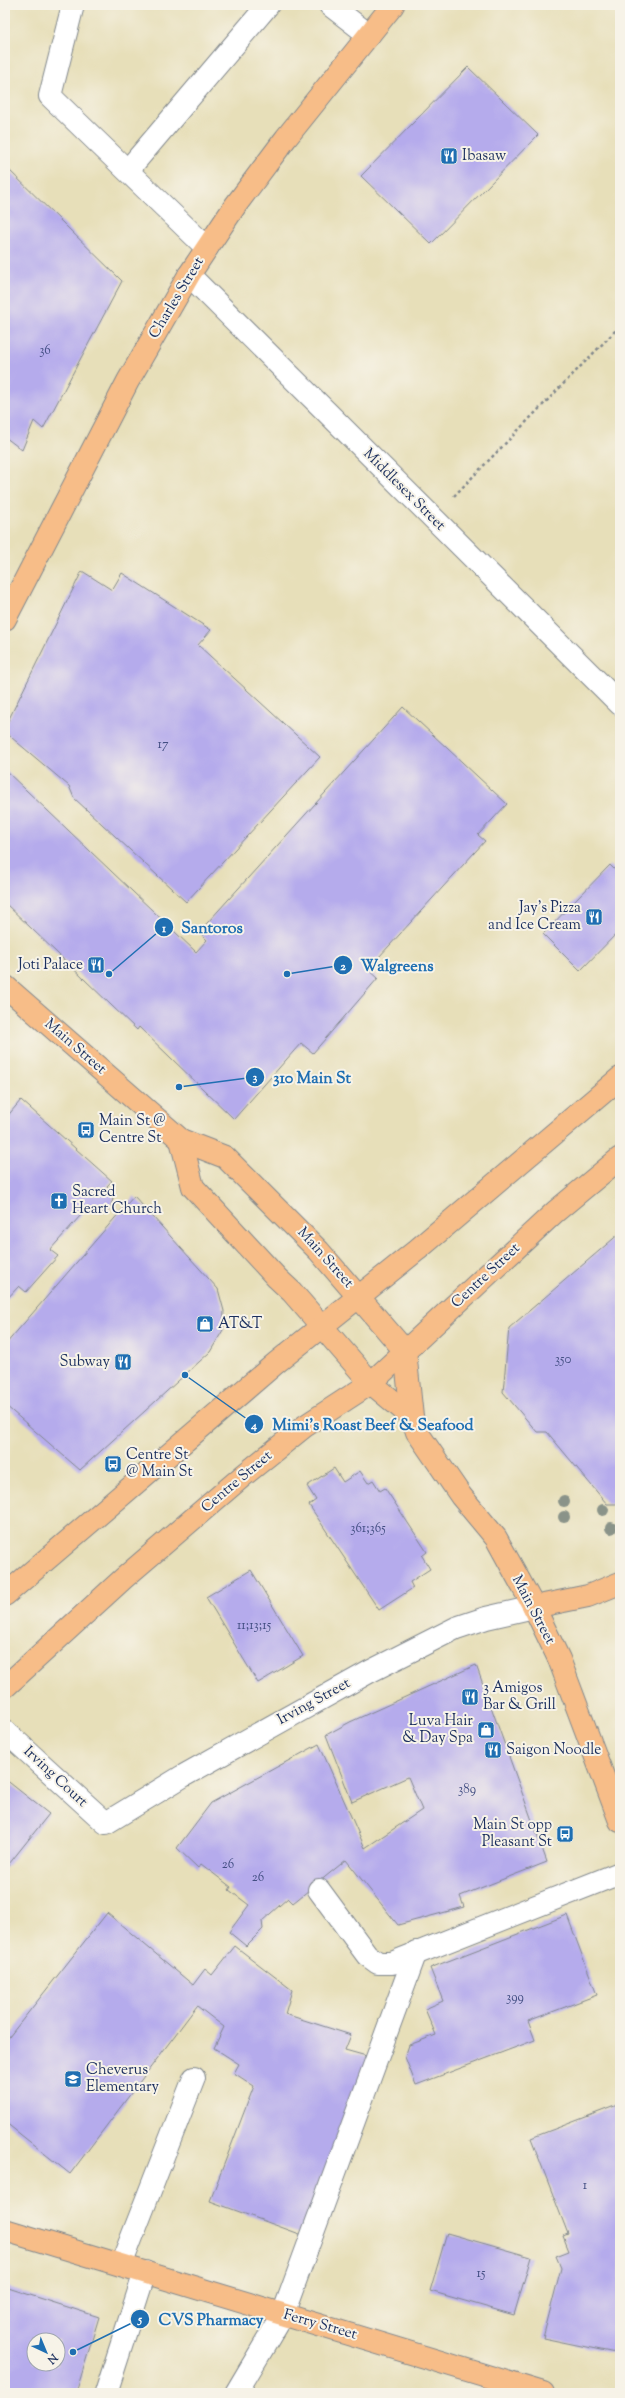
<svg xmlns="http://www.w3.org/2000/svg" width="625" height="2398" font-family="'Sorts Mill Goudy',serif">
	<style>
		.building { fill: #b5abec; fill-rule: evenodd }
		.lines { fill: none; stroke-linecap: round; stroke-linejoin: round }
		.minor-casing { stroke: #81878c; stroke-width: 24 }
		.major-casing { stroke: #81878c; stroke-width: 24 }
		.path { stroke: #81878c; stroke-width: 2.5; stroke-dasharray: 3 3; stroke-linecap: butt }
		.minor { stroke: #fff; stroke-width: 22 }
		.major { stroke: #f7bd88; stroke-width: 22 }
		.tree { fill: #8a9389 }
		.labels { text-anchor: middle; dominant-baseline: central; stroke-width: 4; stroke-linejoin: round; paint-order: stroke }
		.number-label { font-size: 13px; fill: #424e82 }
		.poi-label { font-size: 15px; fill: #1b2f5e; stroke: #f7f3e8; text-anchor: start }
		.street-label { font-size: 15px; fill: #1b2f5e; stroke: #f7f3e8 }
		.leader { fill: none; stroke: #1f6fb2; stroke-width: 1.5 }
		.callout-dot { fill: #1f6fb2; stroke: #f7f3e8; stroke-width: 1.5 }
		.mark-label { font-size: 12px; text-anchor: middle; font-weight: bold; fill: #fff }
		.callout-label { font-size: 16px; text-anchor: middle; font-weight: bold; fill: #1f6fb2; stroke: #f7f3e8; stroke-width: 4; stroke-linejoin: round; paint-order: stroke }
	</style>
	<rect width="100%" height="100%" fill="#f7f3e8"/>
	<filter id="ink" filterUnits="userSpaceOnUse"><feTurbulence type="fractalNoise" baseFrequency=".025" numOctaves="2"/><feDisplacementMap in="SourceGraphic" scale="8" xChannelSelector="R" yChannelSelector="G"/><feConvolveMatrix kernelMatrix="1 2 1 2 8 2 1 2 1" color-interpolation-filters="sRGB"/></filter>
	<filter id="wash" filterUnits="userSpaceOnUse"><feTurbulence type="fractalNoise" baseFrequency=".012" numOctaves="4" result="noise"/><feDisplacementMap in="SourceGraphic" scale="16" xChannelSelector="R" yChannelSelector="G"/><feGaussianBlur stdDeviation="0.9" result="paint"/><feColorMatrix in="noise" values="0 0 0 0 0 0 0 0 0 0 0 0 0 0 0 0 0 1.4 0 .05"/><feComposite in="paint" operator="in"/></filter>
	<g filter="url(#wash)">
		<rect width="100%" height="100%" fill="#e7dfb9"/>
		<g id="blocks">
			<g class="building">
				<polygon points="468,67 538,135 431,244 361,176"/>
				<polygon points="5,166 122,281 43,429 34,421 22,450 5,437"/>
				<polygon points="82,571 112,590 122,573 211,630 198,645 320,757 186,902 74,798 69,786 5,732 5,727"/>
				<polygon points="403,707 507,804 478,835 485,841 368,969 378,978 313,1053 301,1043 234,1119 139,1027 137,1030 5,903 5,770 196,952 207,940 199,932"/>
				<polygon points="610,865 620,875 620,930 580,971 543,934"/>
				<polygon points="21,1100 112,1181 107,1186 114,1195 111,1206 103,1212 95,1212 88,1207 50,1250 58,1256 26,1292 19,1286 5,1301 5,1119"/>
				<polygon points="134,1196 218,1289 224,1311 223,1330 210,1352 80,1470 5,1405 5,1345"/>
				<polygon points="620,1233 620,1504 607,1504 547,1432 537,1432 503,1392 509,1328"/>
				<polygon points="334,1468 343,1482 360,1471 368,1483 373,1480 380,1491 385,1488 427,1552 422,1556 430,1569 410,1582 413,1588 379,1610 309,1505 316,1500 307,1486"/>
				<polygon points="251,1570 303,1656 258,1683 206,1597"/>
				<polygon points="476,1665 547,1862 460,1896 464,1907 398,1925 346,1860 293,1903 288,1898 262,1921 263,1929 246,1946 229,1932 249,1905 229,1890 231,1887 201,1864 198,1868 177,1848 211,1803 319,1744 365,1848 422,1810 408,1777 352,1802 326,1735 350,1722"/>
				<polygon points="5,1779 49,1814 5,1869"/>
				<polygon points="107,1913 193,1985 205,1969 212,1975 235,1946 292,1990 285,2014 351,2035 345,2050 370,2057 305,2236 210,2201 254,2086 234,2073 239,2064 214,2048 224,2027 197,2006 70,2174 5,2122 5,2042"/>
				<polygon points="567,1915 597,1995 528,2021 535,2040 416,2085 405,2057 409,2045 436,2035 425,2009 443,2001 430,1968"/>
				<polygon points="620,2104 620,2354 543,2338 561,2268 556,2256 569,2251 563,2236 568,2234 531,2138"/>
				<polygon points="447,2233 531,2257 514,2315 430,2291"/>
				<path d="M5,2287l94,30 -23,76h-71zM34,2340h24v24h-24z"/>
			</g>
		</g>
	</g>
	<g filter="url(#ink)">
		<use href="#blocks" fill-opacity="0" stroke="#81878c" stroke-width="1"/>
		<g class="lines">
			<defs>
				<g id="minor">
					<polyline points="73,5 50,96 207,248"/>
					<polyline points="330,5 369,35"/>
					<polyline points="128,170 268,5"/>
					<polyline points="189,275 620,704"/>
					<polyline points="5,1731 106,1823 183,1776 369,1672 456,1628 486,1618 534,1607"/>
					<polyline points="319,1890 367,1955 378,1963 392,1963 620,1873"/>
					<polyline points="121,2265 194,2078"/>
					<polyline points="106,2393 145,2272"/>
					<polyline points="236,2393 283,2314 416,1952"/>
				</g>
				<g id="major">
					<polyline points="5,619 128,381 189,275 235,206 286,138 393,5"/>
					<polyline points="5,986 181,1140 225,1157 319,1251 405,1351 412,1417 417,1432 461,1496 496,1538 534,1607 559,1659 620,1821"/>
					<polyline points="181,1140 193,1187 277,1278 292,1292 371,1383 412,1417"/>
					<polyline points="5,1595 276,1363 417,1250 620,1078"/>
					<polyline points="534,1607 588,1596 620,1583"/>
					<polyline points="5,1687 124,1578 244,1475 305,1426 371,1383 555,1212 620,1158"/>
					<polyline points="5,2230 543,2393"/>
				</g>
			</defs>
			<use href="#minor" class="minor-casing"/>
			<use href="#major" class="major-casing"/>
			<polyline class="path" points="454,496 620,326"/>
			<use href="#minor" class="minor"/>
			<use href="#major" class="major"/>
		</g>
		<g class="tree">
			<circle cx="564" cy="1501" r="6"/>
			<circle cx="603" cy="1510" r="6"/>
			<circle cx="564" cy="1517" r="6"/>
			<circle cx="611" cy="1528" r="6"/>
		</g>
	</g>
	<defs>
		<symbol id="restaurant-square" viewBox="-11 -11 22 22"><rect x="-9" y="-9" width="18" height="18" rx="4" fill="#1f6fb2" stroke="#f7f3e8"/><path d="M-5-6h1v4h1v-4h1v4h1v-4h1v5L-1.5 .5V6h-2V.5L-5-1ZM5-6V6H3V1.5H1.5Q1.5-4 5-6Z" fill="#fff"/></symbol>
		<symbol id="bus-square" viewBox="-11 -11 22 22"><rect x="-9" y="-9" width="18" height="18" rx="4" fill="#1f6fb2" stroke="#f7f3e8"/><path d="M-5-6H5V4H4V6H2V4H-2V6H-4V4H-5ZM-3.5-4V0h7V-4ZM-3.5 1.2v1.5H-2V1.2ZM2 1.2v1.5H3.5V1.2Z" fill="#fff"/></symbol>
		<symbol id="church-square" viewBox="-11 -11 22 22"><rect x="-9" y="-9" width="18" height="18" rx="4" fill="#1f6fb2" stroke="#f7f3e8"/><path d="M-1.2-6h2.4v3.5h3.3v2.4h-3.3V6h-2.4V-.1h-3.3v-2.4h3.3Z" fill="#fff"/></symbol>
		<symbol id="shop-square" viewBox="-11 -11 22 22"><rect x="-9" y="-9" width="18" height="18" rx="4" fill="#1f6fb2" stroke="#f7f3e8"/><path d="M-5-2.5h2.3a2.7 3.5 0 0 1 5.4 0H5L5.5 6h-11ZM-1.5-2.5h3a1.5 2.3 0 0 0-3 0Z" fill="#fff"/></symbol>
		<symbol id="school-square" viewBox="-11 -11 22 22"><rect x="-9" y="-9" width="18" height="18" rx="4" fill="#1f6fb2" stroke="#f7f3e8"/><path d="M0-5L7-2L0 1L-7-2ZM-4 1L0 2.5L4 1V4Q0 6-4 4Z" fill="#fff"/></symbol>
	</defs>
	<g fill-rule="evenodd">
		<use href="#restaurant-square" x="439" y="146" width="20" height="20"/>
		<use href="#restaurant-square" x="584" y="907" width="20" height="20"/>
		<use href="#restaurant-square" x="86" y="955" width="20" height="20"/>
		<use href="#bus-square" x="76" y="1120" width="20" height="20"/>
		<use href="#church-square" x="49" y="1191" width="20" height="20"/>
		<use href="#shop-square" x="195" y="1314" width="20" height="20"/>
		<use href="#restaurant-square" x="113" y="1352" width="20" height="20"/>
		<use href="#bus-square" x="103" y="1454" width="20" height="20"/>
		<use href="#restaurant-square" x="460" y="1687" width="20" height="20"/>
		<use href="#shop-square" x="476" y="1720" width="20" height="20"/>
		<use href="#restaurant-square" x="483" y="1740" width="20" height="20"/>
		<use href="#bus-square" x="555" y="1824" width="20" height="20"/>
		<use href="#school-square" x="63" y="2069" width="20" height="20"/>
	</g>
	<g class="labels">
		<g class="number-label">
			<text x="45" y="351">36</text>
			<text x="163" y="745">17</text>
			<text x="563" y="1360">350</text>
			<text x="368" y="1529">361;365</text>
			<text x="254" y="1626">11;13;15</text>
			<text x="467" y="1790">389</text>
			<text x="228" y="1865">26</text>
			<text x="258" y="1878">26</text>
			<text x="515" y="1998">399</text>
			<text x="585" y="2186">1</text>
			<text x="481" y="2274">15</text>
		</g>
		<g class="poi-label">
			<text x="462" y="156">Ibasaw</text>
			<text x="581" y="908" text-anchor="end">Jay's Pizza<tspan x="581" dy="17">and Ice Cream</tspan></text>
			<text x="83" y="965" text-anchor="end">Joti Palace</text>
			<text x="99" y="1121">Main St @<tspan x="99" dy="17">Centre St</tspan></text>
			<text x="72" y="1192">Sacred<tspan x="72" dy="17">Heart Church</tspan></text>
			<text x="218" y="1324">AT&amp;T</text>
			<text x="110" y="1362" text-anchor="end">Subway</text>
			<text x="126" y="1455">Centre St<tspan x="126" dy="17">@ Main St</tspan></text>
			<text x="483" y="1688">3 Amigos<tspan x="483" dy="17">Bar &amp; Grill</tspan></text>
			<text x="473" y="1721" text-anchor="end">Luva Hair<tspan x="473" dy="17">&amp; Day Spa</tspan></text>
			<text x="506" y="1750">Saigon Noodle</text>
			<text x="552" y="1825" text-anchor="end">Main St opp<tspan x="552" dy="17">Pleasant St</tspan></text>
			<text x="86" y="2070">Cheverus<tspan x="86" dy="17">Elementary</tspan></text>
		</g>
		<g class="street-label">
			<text transform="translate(177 298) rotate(-59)">Charles Street</text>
			<text transform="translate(404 490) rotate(45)">Middlesex Street</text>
			<text transform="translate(75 1047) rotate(41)">Main Street</text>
			<text transform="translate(325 1258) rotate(48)">Main Street</text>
			<text transform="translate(486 1276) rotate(-43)">Centre Street</text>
			<text transform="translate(237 1482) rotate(-40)">Centre Street</text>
			<text transform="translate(533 1610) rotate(62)">Main Street</text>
			<text transform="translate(314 1702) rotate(-29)">Irving Street</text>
			<text transform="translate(55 1777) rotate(43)">Irving Court</text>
			<text transform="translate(320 2325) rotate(16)">Ferry Street</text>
		</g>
	</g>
	<path class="leader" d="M109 974L164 927M287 974L343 965M179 1087L255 1077M185 1375L254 1424M73 2352L140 2319"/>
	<g class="callout-dot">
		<circle cx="109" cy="974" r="4"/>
		<circle cx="287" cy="974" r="4"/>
		<circle cx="179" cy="1087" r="4"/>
		<circle cx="185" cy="1375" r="4"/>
		<circle cx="73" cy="2352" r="4"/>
		<circle cx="164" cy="927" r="10"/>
		<circle cx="343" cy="965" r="10"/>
		<circle cx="255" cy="1077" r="10"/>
		<circle cx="254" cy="1424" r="10"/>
		<circle cx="140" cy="2319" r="10"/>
	</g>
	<g class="mark-label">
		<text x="164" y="932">1</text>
		<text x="343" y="970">2</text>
		<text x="255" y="1081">3</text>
		<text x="254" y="1429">4</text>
		<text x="140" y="2323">5</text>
	</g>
	<g class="callout-label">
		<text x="212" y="933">Santoros</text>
		<text x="397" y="971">Walgreens</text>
		<text x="312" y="1083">310 Main St</text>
		<text x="373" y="1430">Mimi's Roast Beef &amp; Seafood</text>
		<text x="211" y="2325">CVS Pharmacy</text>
	</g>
	<rect width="625" height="2398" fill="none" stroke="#f7f3e8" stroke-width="20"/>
	<g transform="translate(46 2352) rotate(136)"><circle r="19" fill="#f7f3e8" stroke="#9fa5b1"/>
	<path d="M0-3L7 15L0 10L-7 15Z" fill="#1f6fb2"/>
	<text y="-6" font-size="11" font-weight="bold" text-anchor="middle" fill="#1b2f5e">N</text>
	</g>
</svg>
